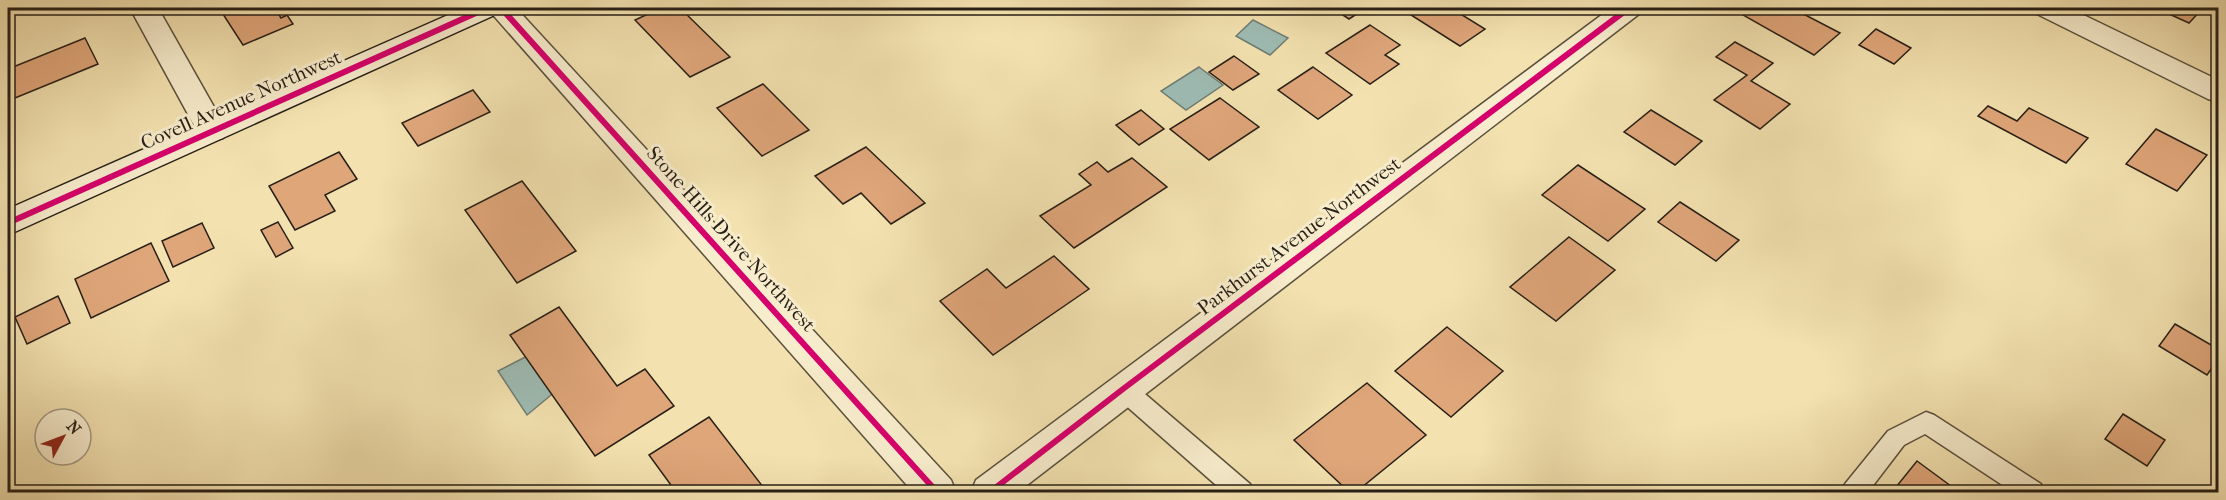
<svg xmlns="http://www.w3.org/2000/svg" width="2226" height="500" font-family="'IM FELL French Canon',serif">
	<style>
		.water { fill: #9ebcb4; stroke: #6e7d75; stroke-width: 1.5 }
		.building { fill: #dfa67a; stroke: #271f16; stroke-width: 1.5 }
		.lines { fill: none; stroke-linecap: round; stroke-linejoin: round }
		.lane-casing { stroke: #5a503c; stroke-width: 3 }
		.street-casing { stroke: #5a503c; stroke-width: 3 }
		.secondary-casing { stroke: #271f16; stroke-width: 3 }
		.lane { fill: #f7eccc; fill-rule: evenodd }
		.street { fill: #f7eccc; fill-rule: evenodd }
		.secondary { fill: #f7eccc; fill-rule: evenodd }
		.cycleway-casing { stroke: #f7eccc; stroke-width: 10 }
		.cycleway { stroke: #d6006c; stroke-width: 6 }
		.labels { text-anchor: middle; dominant-baseline: central; stroke-width: 6; stroke-linejoin: round; paint-order: stroke }
		.street-label { font-size: 20px; fill: #271f16; stroke: #f7eccc }
	</style>
	<rect width="100%" height="100%" fill="#f3e2b0"/>
	<filter id="stains"><feTurbulence type="fractalNoise" baseFrequency=".00333" numOctaves="4"/><feColorMatrix values="0 0 0 0 .2 0 0 0 0 .09 0 0 0 0 .02 0 0 0 .5 -.17"/></filter>
	<radialGradient id="worn" r=".72"><stop offset=".6" stop-color="#630" stop-opacity="0"/><stop offset="1" stop-color="#630" stop-opacity=".3"/></radialGradient>
	<g class="water">
		<polygon points="1253,20 1288,38 1270,55 1236,36"/>
		<polygon points="1199,67 1223,85 1186,110 1161,91"/>
		<polygon points="535,352 562,386 527,415 498,371"/>
	</g>
	<g class="building">
		<polygon points="219,8 275,8 281,18 287,15 293,24 243,45"/>
		<polygon points="661,8 680,8 730,57 690,77 635,20"/>
		<polygon points="1332,8 1366,8 1349,19"/>
		<polygon points="1400,8 1451,8 1485,29 1460,46"/>
		<polygon points="1753,8 1792,8 1840,33 1814,55 1743,15"/>
		<polygon points="2156,8 2203,8 2189,23"/>
		<polygon points="1370,25 1400,45 1385,55 1399,64 1370,84 1326,53"/>
		<polygon points="1876,29 1911,48 1894,64 1859,45"/>
		<polygon points="85,38 98,64 15,98 8,80 8,69"/>
		<polygon points="1735,42 1773,63 1751,81 1790,104 1760,129 1714,100 1747,75 1716,57"/>
		<polygon points="1234,56 1259,74 1233,90 1209,72"/>
		<polygon points="1313,67 1352,95 1318,119 1278,90"/>
		<polygon points="763,84 809,130 762,156 717,108"/>
		<polygon points="473,90 490,112 418,146 402,123"/>
		<polygon points="1220,98 1259,127 1209,160 1170,129"/>
		<polygon points="1988,106 2017,121 2029,108 2088,138 2066,163 1978,116"/>
		<polygon points="1141,110 1164,129 1139,145 1116,125"/>
		<polygon points="1651,110 1702,141 1675,165 1624,132"/>
		<polygon points="2156,129 2207,155 2177,191 2126,164"/>
		<polygon points="866,147 925,203 891,224 861,193 843,204 815,176"/>
		<polygon points="339,152 357,179 325,195 335,211 295,230 269,186"/>
		<polygon points="1132,158 1167,187 1074,248 1040,216 1091,185 1079,174 1097,162 1108,172"/>
		<polygon points="1578,165 1645,209 1608,241 1542,195"/>
		<polygon points="522,181 576,251 517,283 465,210"/>
		<polygon points="1680,202 1739,240 1716,261 1658,222"/>
		<polygon points="278,222 293,248 276,257 261,230"/>
		<polygon points="202,223 214,248 173,267 162,241"/>
		<polygon points="1569,237 1615,270 1556,321 1510,287"/>
		<polygon points="151,243 169,281 91,318 75,279"/>
		<polygon points="1054,256 1089,289 993,355 940,301 987,269 1006,288"/>
		<polygon points="58,296 70,323 27,344 15,317"/>
		<polygon points="559,307 617,386 645,369 674,406 595,456 510,335"/>
		<polygon points="2175,324 2218,349 2218,359 2207,375 2159,346"/>
		<polygon points="1447,327 1503,371 1451,417 1395,371"/>
		<polygon points="1367,383 1426,435 1356,492 1349,492 1294,440"/>
		<polygon points="2123,414 2165,440 2147,466 2105,439"/>
		<polygon points="709,417 767,492 676,492 649,455"/>
		<polygon points="1917,461 1959,492 1892,492"/>
	</g>
	<g class="lines">
		<defs>
			<g id="lane">
				<polygon points="1123,379 1131,382 1250,484 1253,492 1224,492 1115,396 1112,389 1115,382"/>
				<polygon points="1926,412 1934,415 2041,484 2044,492 2013,492 1925,434 1904,445 1868,492 1842,492 1845,484 1888,431"/>
			</g>
			<g id="street">
				<polygon points="130,8 158,8 227,130 223,138 212,141 201,138"/>
				<polygon points="487,8 516,8 951,480 956,492 913,492"/>
				<polygon points="1611,8 1643,8 1639,14 1018,492 971,492 976,480"/>
				<polygon points="2033,8 2069,8 2218,80 2218,102 2208,99 2037,14"/>
			</g>
			<polygon id="secondary" points="464,8 501,8 497,14 8,235 8,209"/>
		</defs>
		<use href="#lane" class="lane-casing"/>
		<use href="#street" class="street-casing"/>
		<use href="#secondary" class="secondary-casing"/>
		<use href="#lane" class="lane"/>
		<use href="#street" class="street"/>
		<use href="#secondary" class="secondary"/>
		<defs>
			<g id="cycleway">
				<polyline points="501,8 937,492"/>
				<polyline points="8,223 487,8"/>
				<polyline points="990,492 1123,389 1629,8"/>
			</g>
		</defs>
		<use href="#cycleway" class="cycleway-casing"/>
		<use href="#cycleway" class="cycleway"/>
	</g>
	<g class="labels">
		<g class="street-label">
			<text transform="translate(241 100) rotate(-24)">Covell Avenue Northwest</text>
			<text transform="translate(1299 236) rotate(-37)">Parkhurst Avenue Northwest</text>
			<text transform="translate(731 239) rotate(48)">Stone Hills Drive Northwest</text>
		</g>
	</g>
	<rect width="2226" height="500" fill="none" stroke="#f3e2b0" stroke-width="30"/>
	<rect x="9" y="9" width="2208" height="482" fill="none" stroke="#271f16" stroke-width="3"/>
	<rect x="15" y="15" width="2196" height="470" fill="none" stroke="#271f16" stroke-width="1.5"/>
	<g transform="translate(63 437) rotate(49)"><circle r="28" fill="#f7eccc" stroke="#a49a83" stroke-width="1.5"/>
	<path d="M0-4.5L10 22L0 15L-10 22Z" fill="#8f2418"/>
	<text y="-9" font-size="16" font-weight="bold" text-anchor="middle" fill="#271f16">N</text>
	</g>
	<rect width="100%" height="100%" filter="url(#stains)"/>
	<rect width="100%" height="100%" fill="url(#worn)"/>
</svg>
